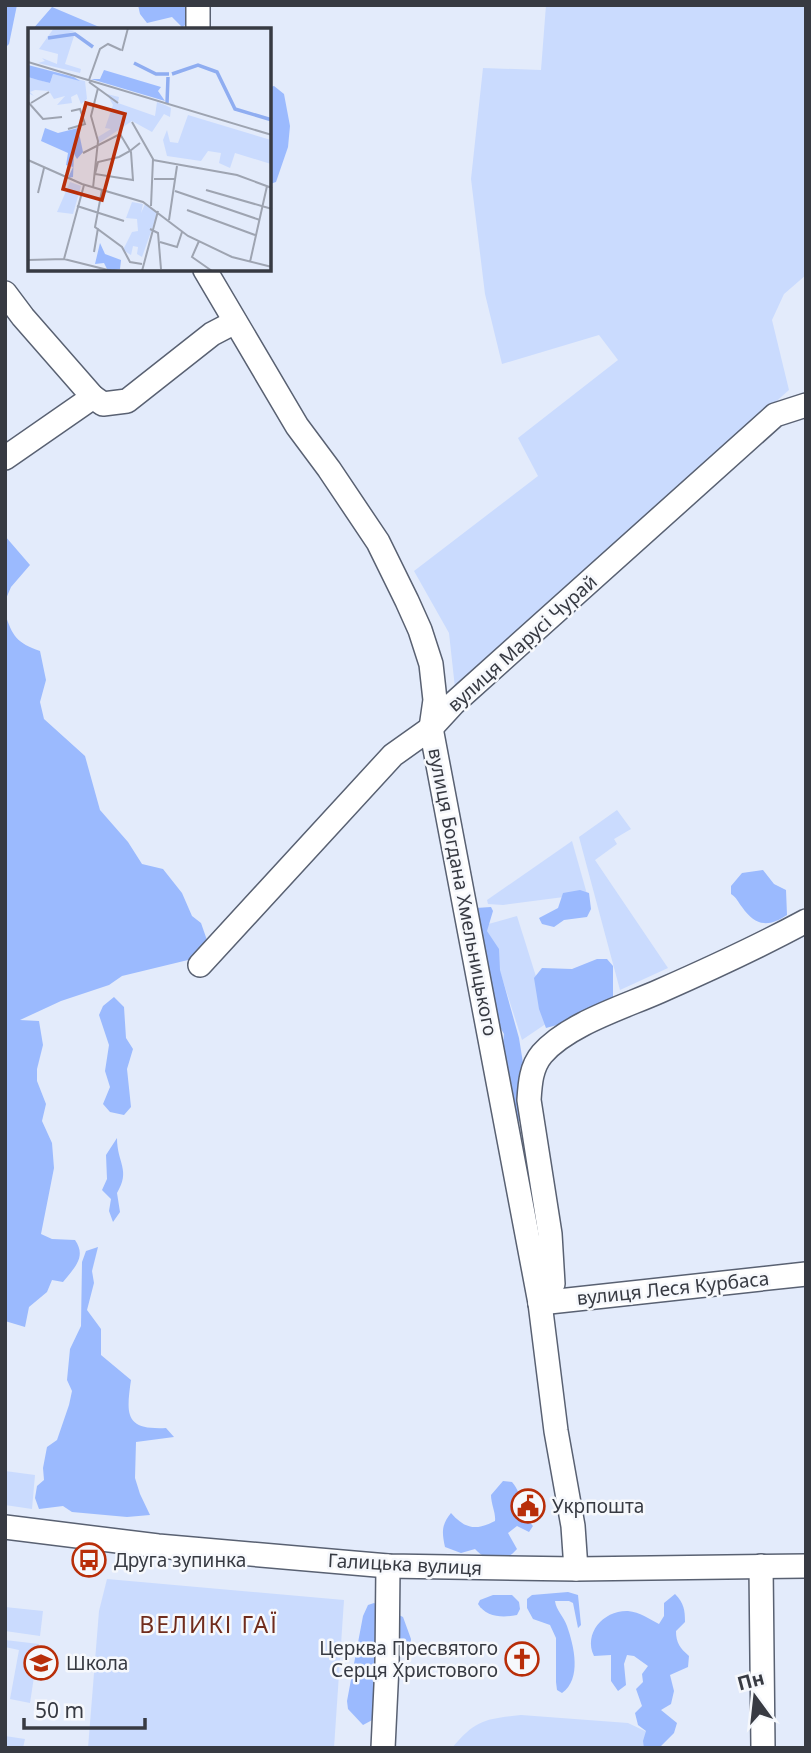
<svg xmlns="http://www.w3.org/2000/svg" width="811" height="1753" font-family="'Noto Sans',sans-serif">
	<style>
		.green { fill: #cadbfe }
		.forest { fill: #9bbafe }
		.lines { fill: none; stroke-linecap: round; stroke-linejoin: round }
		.minor-casing { stroke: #596172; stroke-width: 26 }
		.minor { stroke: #fff; stroke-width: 23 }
		.labels { text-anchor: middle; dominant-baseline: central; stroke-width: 5; stroke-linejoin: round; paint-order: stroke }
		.street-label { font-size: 19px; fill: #373a42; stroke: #f6f8fc }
		.poi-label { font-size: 19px; fill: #373a42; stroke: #f6f8fc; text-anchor: start }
		.quarter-label { font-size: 23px; letter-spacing: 2px; fill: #702c1d; stroke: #f6f8fc }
		.inset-river { fill: none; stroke: #8fadf1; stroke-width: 3.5 }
		.inset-road { fill: none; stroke: #9ea4b1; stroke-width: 2 }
		.view { fill: #b82e09; fill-opacity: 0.15; stroke: #b82e09; stroke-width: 3.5 }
		.inset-edge { fill: none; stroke: #373a42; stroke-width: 3.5 }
	</style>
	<rect width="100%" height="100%" fill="#e3ebfb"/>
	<g class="green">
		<polygon points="546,5 806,5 806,275 784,294 772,320 789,390 455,688 449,633 414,571 538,476 518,438 618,360 599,335 502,364 485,294 471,179 483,68 541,70"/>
		<polygon points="617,810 631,829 614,839 617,844 595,860 668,968 620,990 579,837"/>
		<polygon points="572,841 587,894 503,905 488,904 487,900"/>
		<polygon points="517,916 550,1021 522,1040 485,925"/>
		<polygon points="5,1471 35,1475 32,1509 5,1505"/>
		<polygon points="107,1579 344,1600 334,1748 88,1748 99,1611"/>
		<polygon points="5,1607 43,1611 40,1636 5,1631"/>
		<polygon points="5,1640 39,1644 30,1703 10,1699 19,1650 5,1647"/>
		<path d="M521,1715l107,8 19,9 -1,16h-194c24,-29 34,-29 69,-33z"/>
		<polygon points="5,1736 25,1739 23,1748 5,1748"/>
	</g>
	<g class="forest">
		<polygon points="5,5 17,5 9,44 5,48"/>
		<polygon points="138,5 189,5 187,24 182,27 172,17 147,23 140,14"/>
		<polygon points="52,7 104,29 118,30 32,30"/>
		<polygon points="274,86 284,94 290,126 288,147 276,182 270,184 270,87"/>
		<polygon points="5,536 30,565 11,587 5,601"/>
		<path d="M5,613c7,23 12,30 35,38l6,29 -6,22 4,17 41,37 15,54 28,32 14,22 21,5 19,24 10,23 9,7 7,20 -20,17 -66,16 -13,9 -48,16 -41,19 19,1 4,24 -6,24v12l9,23 -4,17 10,22 2,25 -13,66 11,5 23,1c12,17 -1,28 -12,42l-11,-2 -5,12 -18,15 -4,20 -20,-6z"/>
		<path d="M763,870l11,14 12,6 1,25c-18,12 -31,12 -45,-8 -4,-5 -5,-9 -11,-13v-8l11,-13z"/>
		<polygon points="580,890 589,893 591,909 587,917 564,920 554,927 542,924 539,918 558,908 563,893"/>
		<polygon points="491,907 493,911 487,931 499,949 500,970 519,1038 523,1063 522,1120 517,1121 501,1062 504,1034 491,1011 487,985 490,973 476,943 476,908"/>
		<polygon points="597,959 607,959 613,966 613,1000 594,1015 546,1028 539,1009 534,978 542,968 572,969"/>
		<polygon points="114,997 124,1007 126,1038 133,1049 127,1069 131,1107 124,1115 110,1112 103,1104 110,1087 105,1071 109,1045 99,1015 103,1006"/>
		<path d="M117,1138c0,25 14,32 0,55l3,19 -7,10 -4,-11 2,-12 -9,-9 5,-11 -1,-24z"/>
		<path d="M98,1247l-6,24 2,12 -7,27 14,19v26l30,25c-5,35 -6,50 35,48l8,9 -38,5 -1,36 5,16 10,21 -23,2 -55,-5 -9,-6 -24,3 -4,-11 2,-12 7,-6 -1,-12 4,-21 10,-7 12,-35 3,-14 -5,-11 3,-31 11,-23 1,-64 4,-11z"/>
		<path d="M503,1481l9,1c13,15 5,27 21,44l-4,6 -12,-6 -9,7 9,16c-13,15 -29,14 -42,0l-14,4 -16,-6c-3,-14 -4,-22 6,-34 14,16 25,18 44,8 1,-8 -4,-17 -4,-26z"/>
		<path d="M568,1592l10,3 3,30 -3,3 -5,-25 -4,-2h-14c1,9 9,16 12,25 7,20 15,53 -5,67l-5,-3 -1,-8v-44l-6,-13 -17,-6 -6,-11v-9l5,-4z"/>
		<path d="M675,1594c9,9 10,16 10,28l-9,9c0,12 4,17 13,25l-1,11 -18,8 4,16 -3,13 -10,6 16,13 -3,10 -15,15h-15l-1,-7 3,-10 -8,-6 -3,-12 7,-7 -6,-17 7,-7 -1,-8 6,-8 -14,-10 -7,-1 -3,9 2,21 -8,6 -7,-10v-26l-17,1c-11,-23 10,-46 34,-45 12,1 21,8 31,13l5,-8v-13z"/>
		<path d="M493,1595h19l7,7 1,7 -3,6c-15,3 -31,2 -39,-11l2,-4z"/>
		<polygon points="374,1603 403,1617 411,1639 410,1651 380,1657 376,1718 363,1725 348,1709 347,1701 363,1616 368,1605"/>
	</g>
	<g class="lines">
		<defs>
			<g id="minor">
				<polyline points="198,30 198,5"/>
				<polyline points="205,270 297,426 329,469 378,542 407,601 420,630 431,664 435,700 431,728 540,1303 556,1431 573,1526 576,1569"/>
				<polyline points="5,293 23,317 93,397 5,458"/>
				<polyline points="93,397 103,404 127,401 212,334 235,322"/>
				<polyline points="200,965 393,755 431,728 454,703 775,415 806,405"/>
				<path d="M540,1303l13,-19 -3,-50 -21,-134c1,-16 2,-33 13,-46 26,-30 82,-47 118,-63 50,-22 98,-44 146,-70"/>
				<polyline points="540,1303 806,1274"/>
				<polyline points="5,1527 158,1546 388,1566 576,1569 806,1566"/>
				<polyline points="761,1566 763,1748"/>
				<polyline points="383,1748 387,1665 388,1566"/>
			</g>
		</defs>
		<use href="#minor" class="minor-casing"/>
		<use href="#minor" class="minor"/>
	</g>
	<defs>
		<symbol id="civic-ring" viewBox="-11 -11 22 22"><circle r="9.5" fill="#f6f8fc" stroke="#b82e09" stroke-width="1.5"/><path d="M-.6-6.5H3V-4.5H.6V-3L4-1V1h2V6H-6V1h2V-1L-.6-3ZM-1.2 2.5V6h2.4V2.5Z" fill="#b82e09"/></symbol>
		<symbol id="bus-ring" viewBox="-11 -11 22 22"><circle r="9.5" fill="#f6f8fc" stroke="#b82e09" stroke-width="1.5"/><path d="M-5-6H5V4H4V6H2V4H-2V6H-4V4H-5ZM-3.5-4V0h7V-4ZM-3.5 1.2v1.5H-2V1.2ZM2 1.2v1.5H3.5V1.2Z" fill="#b82e09"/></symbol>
		<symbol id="church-ring" viewBox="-11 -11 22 22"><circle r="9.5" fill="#f6f8fc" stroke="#b82e09" stroke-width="1.5"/><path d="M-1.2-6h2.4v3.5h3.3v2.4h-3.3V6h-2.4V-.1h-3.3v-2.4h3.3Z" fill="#b82e09"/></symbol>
		<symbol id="school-ring" viewBox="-11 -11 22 22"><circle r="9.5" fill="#f6f8fc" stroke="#b82e09" stroke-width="1.5"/><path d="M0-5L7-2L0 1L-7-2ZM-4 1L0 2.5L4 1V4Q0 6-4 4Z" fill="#b82e09"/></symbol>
	</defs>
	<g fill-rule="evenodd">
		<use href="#civic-ring" x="509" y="1487" width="38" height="38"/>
		<use href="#bus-ring" x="70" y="1541" width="38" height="38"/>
		<use href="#church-ring" x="503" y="1640" width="38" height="38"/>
		<use href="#school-ring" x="22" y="1644" width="38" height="38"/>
	</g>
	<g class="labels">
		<g class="street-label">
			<text transform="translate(522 643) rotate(-42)">вулиця Марусі Чурай</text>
			<text transform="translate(463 892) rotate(79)">вулиця Богдана Хмельницького</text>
			<text transform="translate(673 1288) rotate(-6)">вулиця Леся Курбаса</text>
			<text transform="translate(405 1564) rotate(3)">Галицька вулиця</text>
		</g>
		<g class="poi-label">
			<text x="552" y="1506">Укрпошта</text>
			<text x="114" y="1560">Друга зупинка</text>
			<text x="498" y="1648" text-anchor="end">Церква Пресвятого<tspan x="498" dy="22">Серця Христового</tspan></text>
			<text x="66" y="1663">Школа</text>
		</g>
		<g class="quarter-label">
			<text x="209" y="1624">ВЕЛИКІ ГАЇ</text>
		</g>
	</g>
	<g transform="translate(28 28)">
		<rect width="243" height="243" fill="#e3ebfb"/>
		<path d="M26,0l21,3 -14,5h13l-9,28 16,5 -1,4 -42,-10 7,-2 -3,-3 15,6 1,-10 -19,-5zM25,46l32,7 2,18 -6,5 -4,-10 -6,3 1,6 -15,2 8,-9 -11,3 -5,-8 -14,-1 -5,2 4,4 -6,-3v-16l22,6zM79,66l12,3 -1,6 37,13 2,-14 8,3 6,3 -1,9 -6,-3 -12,18 -20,-11 -33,22 -1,-6 13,-8 -6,-1 8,-23zM160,87l83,25v24l-36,-11 -5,15 -11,-5 2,-10 -13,-2 -7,10 -34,-5 -4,-16 4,-10 3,12 8,1zM42,154l11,4 -8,28 -16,-2zM104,174l11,2 -2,9 4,-9 13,8 -16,45 -5,-3 1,-7 -5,-1 -2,9 -8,-5 9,-18 6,-1 -1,-12 -11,-1z" fill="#cadbfe"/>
		<path d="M0,37l46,12 6,4 -27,-7 -3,9 -12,-3 -10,-3zM76,42l57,17 -3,4 7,10 -74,-22h9zM17,100l13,5 20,-5 5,24 -6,7 -3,-5 -1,23 -5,1 5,-11 -7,-2 2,-12 -27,-12zM72,215l5,11 16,6 -1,9 -12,2 -4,-8 -9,1z" fill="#9bbafe"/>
		<path class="inset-river" d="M20,10l27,-4 18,13M106,35l22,11h13M144,46l26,-9 19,7 18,37 37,11M139,75l1,-26"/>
		<path class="inset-road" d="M94,23l6,-23M0,34l244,73M61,52l11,-31 8,-5 13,6M61,54l29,21M0,74l15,17 19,-2M3,75l18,-11M104,94l21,37 -2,47M40,101l17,-5 -5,-15 -9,2M55,125l37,-19 9,15 1,2 1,1 2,28 -38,-6 3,-12 21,-5 11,-6 10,-8M0,132l54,24 61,18 45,34 44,21 40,10M125,132l84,15 35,13M126,151h22M65,160l5,-47 -7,-25 7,-28M74,162l-7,37 27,20 8,15 12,2M178,162l66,19M147,163l85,29M10,165l6,-25M49,178l47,15M159,182l68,25M141,192l8,-54M122,201l8,4 3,36M171,213l-7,16 20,14M132,214l17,5 5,-15M66,224l4,-24M36,231l20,-74M0,232l36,-1 48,12M222,234l17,-76M114,243l16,-60"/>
		<path class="view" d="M58,75l39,11 -23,86 -39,-11z"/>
		<rect width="243" height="243" class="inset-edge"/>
	</g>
	<rect width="811" height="1753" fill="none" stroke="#373a42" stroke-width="14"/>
	<g transform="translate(755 1697) rotate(345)" stroke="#f6f8fc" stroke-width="5" paint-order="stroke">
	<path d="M0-5L12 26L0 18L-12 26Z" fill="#373a42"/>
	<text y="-10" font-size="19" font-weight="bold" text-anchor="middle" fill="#373a42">Пн</text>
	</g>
	<path d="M24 1718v10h121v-10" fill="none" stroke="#373a42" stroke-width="3.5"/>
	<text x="35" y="1718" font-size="21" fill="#373a42" stroke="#f6f8fc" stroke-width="5" paint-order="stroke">50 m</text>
</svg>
